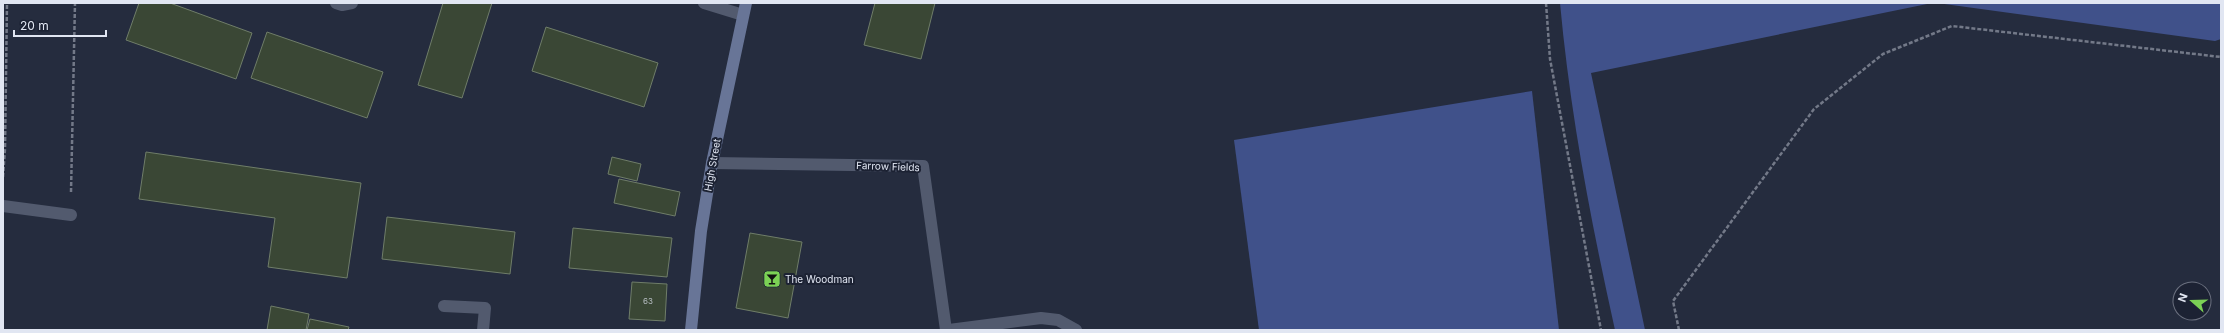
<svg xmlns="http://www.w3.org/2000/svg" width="2224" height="333" font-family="Inter,sans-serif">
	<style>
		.green { fill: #40518a }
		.building { fill: #3a4735; stroke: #6f7d69 }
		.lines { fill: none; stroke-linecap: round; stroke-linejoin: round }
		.path { stroke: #737988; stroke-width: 2.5; stroke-dasharray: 4 2; stroke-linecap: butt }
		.lane { stroke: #525a6e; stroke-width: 12 }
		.street { stroke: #525a6e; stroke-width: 12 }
		.secondary { stroke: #687597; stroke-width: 12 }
		.labels { text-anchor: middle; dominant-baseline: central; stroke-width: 4; stroke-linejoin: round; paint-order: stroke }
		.number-label { font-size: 8px; fill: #b7bec3 }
		.street-label { font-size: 10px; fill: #e1e6f2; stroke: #1c2233 }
		.poi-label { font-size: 10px; fill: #e1e6f2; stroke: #1c2233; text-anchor: start }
	</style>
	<rect width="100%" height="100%" fill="#252c3e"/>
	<g class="green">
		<path d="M1560,3h372l-341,70 54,257h-30c-24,-108 -45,-217 -55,-327z"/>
		<polygon points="1937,3 2221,3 2221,39 2215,41"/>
		<polygon points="1532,91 1559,330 1259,330 1234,140"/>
	</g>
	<g class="building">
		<polygon points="139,3 170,3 252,33 236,79 126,40"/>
		<polygon points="443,3 492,3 462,98 418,85"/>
		<polygon points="875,3 935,3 921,59 864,45"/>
		<polygon points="546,27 658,63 644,107 532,71"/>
		<polygon points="267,32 383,72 367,118 251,78"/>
		<polygon points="146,152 361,183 347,278 268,267 275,218 139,199"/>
		<polygon points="612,157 641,164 637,181 608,174"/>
		<polygon points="619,179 680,192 675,216 614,203"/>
		<polygon points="387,217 515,232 510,274 382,259"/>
		<polygon points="573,228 672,238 667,277 569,268"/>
		<polygon points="750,233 802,242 788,318 736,308"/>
		<polygon points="632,282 667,284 665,321 629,319"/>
		<polygon points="271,306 309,314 306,330 267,330"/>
		<polygon points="310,319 349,327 348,330 307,330"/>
	</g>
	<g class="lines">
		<g class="path">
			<polyline points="1546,3 1550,59 1601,330"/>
			<polyline points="3,177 5,149 7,3"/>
			<polyline points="71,192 75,3"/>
			<polyline points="1679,330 1673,301 1814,109 1883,54 1952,26 2221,57"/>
		</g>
		<g class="lane">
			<polyline points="3,206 71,215"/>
			<polyline points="949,330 1041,318 1058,320 1076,330"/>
		</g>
		<g class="street">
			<polyline points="336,3 342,5 352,3"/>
			<polyline points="704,3 743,15"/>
			<polyline points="712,163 923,166 946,330"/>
			<polyline points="444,306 485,308 483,330"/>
		</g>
		<polyline class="secondary" points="691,330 701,231 712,163 746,3"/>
	</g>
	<defs>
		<symbol id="bar-square" viewBox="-11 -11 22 22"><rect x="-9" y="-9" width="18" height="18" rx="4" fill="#7bd155" stroke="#1c2233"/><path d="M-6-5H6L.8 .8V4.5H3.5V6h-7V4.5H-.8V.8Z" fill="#111"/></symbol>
	</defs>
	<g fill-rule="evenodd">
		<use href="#bar-square" x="762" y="269" width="20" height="20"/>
	</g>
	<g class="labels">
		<g class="number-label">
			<text x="648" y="301">63</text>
		</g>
		<g class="street-label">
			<text transform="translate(712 165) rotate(-80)">High Street</text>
			<text transform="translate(888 166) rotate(2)">Farrow Fields</text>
		</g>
		<g class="poi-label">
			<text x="785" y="279">The Woodman</text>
		</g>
	</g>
	<rect width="2224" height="333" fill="none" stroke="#e1e6f2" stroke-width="8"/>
	<g transform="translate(2192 301) rotate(290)"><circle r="19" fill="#1c2233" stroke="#6b707f"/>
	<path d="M0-3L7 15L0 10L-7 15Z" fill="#7bd155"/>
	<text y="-6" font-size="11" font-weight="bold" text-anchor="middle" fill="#e1e6f2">N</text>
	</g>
	<path d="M14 30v6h92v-6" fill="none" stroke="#e1e6f2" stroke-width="2"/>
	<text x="20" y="30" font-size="12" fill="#e1e6f2" stroke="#1c2233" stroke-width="3" paint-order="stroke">20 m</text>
</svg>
